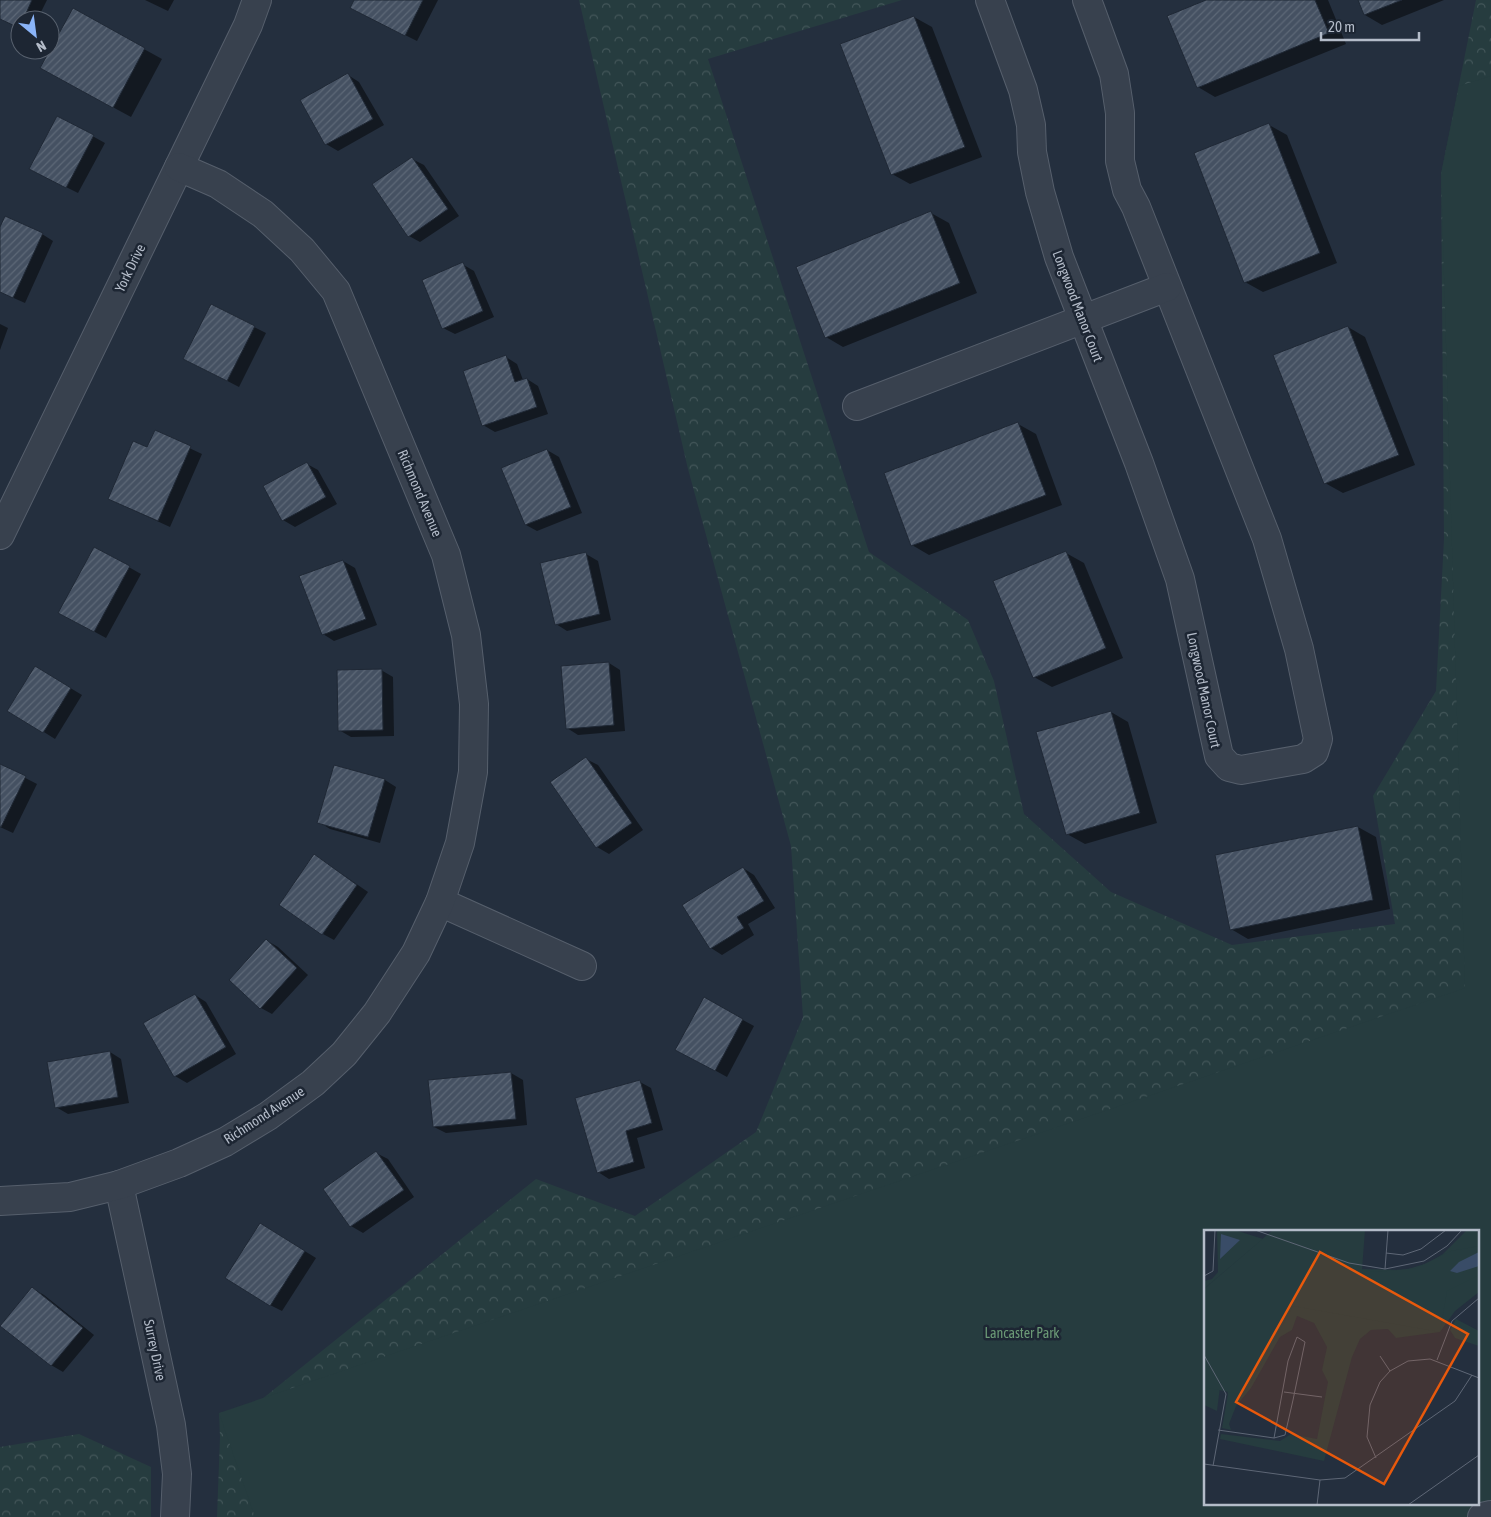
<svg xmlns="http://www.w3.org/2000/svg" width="1491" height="1517" font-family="'Asap Condensed',sans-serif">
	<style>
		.forest { fill: url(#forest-crowns) }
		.green { fill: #263c3f; fill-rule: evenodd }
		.shadow { fill: #0007 }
		.building { fill: url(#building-hatch); stroke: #1f2835 }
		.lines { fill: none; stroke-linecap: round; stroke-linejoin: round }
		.minor-casing { stroke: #565f6c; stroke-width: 30 }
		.minor { stroke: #38414e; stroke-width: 28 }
		.labels { text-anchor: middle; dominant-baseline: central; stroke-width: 5; stroke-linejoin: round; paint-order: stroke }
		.street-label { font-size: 14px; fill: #b4bcc9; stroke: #1d2633 }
		.park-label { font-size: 14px; fill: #6b9a76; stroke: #1d2633 }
		.inset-road { fill: none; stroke: #5e6776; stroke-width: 1 }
		.view { fill: #e8590c; fill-opacity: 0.15; stroke: #e8590c; stroke-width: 2.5 }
		.inset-edge { fill: none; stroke: #b4bcc9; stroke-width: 2.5 }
	</style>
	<defs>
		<pattern id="forest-crowns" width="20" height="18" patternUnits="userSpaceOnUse" patternTransform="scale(1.25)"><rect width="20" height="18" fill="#263c3f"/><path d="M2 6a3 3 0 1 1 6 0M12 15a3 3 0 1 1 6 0" fill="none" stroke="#435659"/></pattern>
		<pattern id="building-hatch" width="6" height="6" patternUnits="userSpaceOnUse" patternTransform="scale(1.25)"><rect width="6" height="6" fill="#455162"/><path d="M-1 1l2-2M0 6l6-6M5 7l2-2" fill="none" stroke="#5d6877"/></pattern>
	</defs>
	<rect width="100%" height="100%" fill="#242f3e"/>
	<g class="forest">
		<polygon points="579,0 902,0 708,59 869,552 968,620 994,681 1024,814 1111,892 1232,945 1395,924 1373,796 1436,691 1444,539 1441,174 1476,0 1491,0 1491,1474 1477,1231 1205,1231 1205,1503 1262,1517 217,1517 220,1437 219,1413 252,1407 536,1179 635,1216 756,1132 803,1017 791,846 688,469"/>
		<polygon points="79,1434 151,1467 151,1517 0,1517 0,1447"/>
	</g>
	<path class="green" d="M1491,76v1441h-1236l-36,-104 1246,-425 -24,-814 18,-88zM1205,1231h272v272h-272z"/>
	<g class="shadow">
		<polygon points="0,0 47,0 37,20 20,20 20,28 0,18"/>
		<polygon points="145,0 174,0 168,11"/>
		<polygon points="356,0 438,0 417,41 363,14"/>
		<polygon points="1209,0 1328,0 1346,44 1215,97 1198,87"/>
		<polygon points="1359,0 1444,0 1382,25 1365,15"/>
		<polygon points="73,10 162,59 131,117 59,78"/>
		<polygon points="914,17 932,27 982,157 910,184 892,174"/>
		<polygon points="348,75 359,82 384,125 338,151 326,144"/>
		<polygon points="58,117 105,143 78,193 42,175"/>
		<polygon points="1269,125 1287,135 1337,263 1263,292 1245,282"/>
		<polygon points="412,159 424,165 459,216 420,242 409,236"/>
		<polygon points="931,213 949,223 977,293 843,347 826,337"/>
		<polygon points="0,230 42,234 53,241 25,303 0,292"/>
		<polygon points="462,264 474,271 494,317 455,334 443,328"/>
		<polygon points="0,324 8,328 0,350"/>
		<polygon points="254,327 266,333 239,387 185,359"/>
		<polygon points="1348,327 1365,337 1415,465 1343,493 1325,483"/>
		<polygon points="506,357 517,364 523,380 527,379 538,386 548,414 495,432 483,425"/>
		<polygon points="1018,424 1036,434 1062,505 929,555 912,545"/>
		<polygon points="155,432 202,454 170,527 109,499 148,449"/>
		<polygon points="547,450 559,457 582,513 537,531 526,525"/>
		<polygon points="307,464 318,470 337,504 295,527 283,520 265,487"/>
		<polygon points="95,548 141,574 106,638 71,619"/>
		<polygon points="1066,553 1084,563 1123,658 1052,687 1034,677"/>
		<polygon points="586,554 598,561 611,620 567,631 556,624"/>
		<polygon points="343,561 355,568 377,625 334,641 323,634"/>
		<polygon points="609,663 620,670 625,731 578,735 567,728"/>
		<polygon points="381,670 393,677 394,736 351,737 339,730"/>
		<polygon points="47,674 82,695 55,739 9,710"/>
		<polygon points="1111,712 1128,722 1157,823 1085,844 1067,834"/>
		<polygon points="586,759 598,765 643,830 609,854 597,847"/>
		<polygon points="0,765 37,784 13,833 0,827"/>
		<polygon points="335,766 385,780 396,787 380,843 330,829 319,822"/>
		<polygon points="1358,827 1376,837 1390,909 1248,939 1231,929"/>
		<polygon points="326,863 368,892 334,940 323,934"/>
		<polygon points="743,868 754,875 775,908 748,924 754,935 722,955 711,948"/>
		<polygon points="266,940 278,947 308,975 272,1014 261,1008"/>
		<polygon points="195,995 206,1002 236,1054 187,1083 175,1076"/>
		<polygon points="704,999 754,1026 727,1077 689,1056"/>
		<polygon points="110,1052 121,1059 129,1103 68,1114 56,1107"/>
		<polygon points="511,1073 523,1080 527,1125 446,1133 434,1127"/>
		<polygon points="640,1082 651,1088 663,1130 637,1138 645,1168 609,1179 598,1172"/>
		<polygon points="376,1153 388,1159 414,1197 363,1233 351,1226 325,1190"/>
		<polygon points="272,1231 316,1258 282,1311 270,1305"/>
		<polygon points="32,1288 44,1295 94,1335 63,1372 51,1365"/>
	</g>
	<g class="building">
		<polygon points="0,0 32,0 23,20 20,20 19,28 0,19"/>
		<polygon points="354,0 423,0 405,36 350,8"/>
		<polygon points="1206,0 1315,0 1329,33 1197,88 1167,16"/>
		<polygon points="1358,0 1402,0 1364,15"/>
		<polygon points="73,8 145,48 113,108 40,68"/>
		<polygon points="914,16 965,147 891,175 840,44"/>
		<polygon points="348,73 373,119 325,145 300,100"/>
		<polygon points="57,116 94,135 66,188 29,169"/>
		<polygon points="1269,123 1320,253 1244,283 1194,153"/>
		<polygon points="412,157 448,209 408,237 372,184"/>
		<polygon points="931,211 960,283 825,338 796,267"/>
		<polygon points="5,216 43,233 13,298 0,292 0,227"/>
		<polygon points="463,262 483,311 442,329 422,280"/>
		<polygon points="211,304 255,326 227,381 183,359"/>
		<polygon points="1348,326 1399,455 1324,484 1273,355"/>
		<polygon points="506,355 515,382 527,378 537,407 482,426 463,371"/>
		<polygon points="1018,422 1046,495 911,546 884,473"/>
		<polygon points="155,430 191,446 158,521 108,499 133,441 147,447"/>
		<polygon points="547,449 571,507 525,525 501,468"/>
		<polygon points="307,462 326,497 282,521 263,486"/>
		<polygon points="94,547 130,566 94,632 58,613"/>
		<polygon points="1066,551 1106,648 1033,678 993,581"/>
		<polygon points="586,552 600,614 555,625 540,563"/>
		<polygon points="343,560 366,619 322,635 299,576"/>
		<polygon points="609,662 614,725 566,729 561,666"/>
		<polygon points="35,666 71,688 43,733 7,711"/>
		<polygon points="382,669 383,730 338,731 337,670"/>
		<polygon points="1111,711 1140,813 1066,835 1036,732"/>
		<polygon points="586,757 632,823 596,848 550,782"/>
		<polygon points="0,764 26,776 1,827 0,827"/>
		<polygon points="334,765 385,779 368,837 317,823"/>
		<polygon points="1358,826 1373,900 1230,930 1215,855"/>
		<polygon points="314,854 357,885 322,935 279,905"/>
		<polygon points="743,867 764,901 737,917 744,928 710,949 682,905"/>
		<polygon points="266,939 297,968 260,1009 229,980"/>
		<polygon points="195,994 226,1047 174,1077 143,1023"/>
		<polygon points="704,997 743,1019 715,1071 675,1050"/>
		<polygon points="110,1051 118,1097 55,1108 47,1062"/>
		<polygon points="511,1072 516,1119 433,1127 428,1080"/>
		<polygon points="640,1080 652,1123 626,1131 634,1162 597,1173 575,1098"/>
		<polygon points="376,1151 404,1190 350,1227 323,1189"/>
		<polygon points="260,1223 305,1251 270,1306 225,1278"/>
		<polygon points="32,1287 83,1328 51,1366 0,1326"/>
	</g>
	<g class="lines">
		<defs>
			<g id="minor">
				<polyline points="990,0 1023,90 1031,125 1032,152 1040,192 1059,257 1139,463 1180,579 1219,756 1229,767 1241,770 1303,759 1314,752 1318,739 1299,649 1267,539 1136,207 1127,190 1120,161 1120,113 1114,74 1087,0"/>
				<polyline points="857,406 1167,287"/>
				<polyline points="0,535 248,25 257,0"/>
				<polyline points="440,902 582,966"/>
				<polyline points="119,1185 171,1425 177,1474 175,1517"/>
				<polyline points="0,1201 70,1197 119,1185 179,1163 225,1142 268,1116 313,1083 344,1054 377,1013 416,953 440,902 460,843 473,772 474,704 466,635 446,555 336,291 302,250 263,214 218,184 179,167"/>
				<polyline points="1482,1517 1491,1515"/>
			</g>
		</defs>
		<use href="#minor" class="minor-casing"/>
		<use href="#minor" class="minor"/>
	</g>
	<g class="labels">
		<g class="street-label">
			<text transform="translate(130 268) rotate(-64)">York Drive</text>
			<text transform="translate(1078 306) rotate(69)">Longwood Manor Court</text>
			<text transform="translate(420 493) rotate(67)">Richmond Avenue</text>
			<text transform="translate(1204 690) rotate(78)">Longwood Manor Court</text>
			<text transform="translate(264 1115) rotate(-33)">Richmond Avenue</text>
			<text transform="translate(155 1350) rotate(78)">Surrey Drive</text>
		</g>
		<g class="park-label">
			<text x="1022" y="1333">Lancaster Park</text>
		</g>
	</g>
	<g transform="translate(1204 1230)">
		<rect width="275" height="275" fill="#242f3e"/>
		<path d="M13,0h18l28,9 -59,50v-8l8,-2 6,-7z" fill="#263c3f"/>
		<path d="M263,0h9l3,5v57l-24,19 -15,21 -44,6 -8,-9 -17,1 -11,9 -8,18 -28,104 -104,-22 1,-5 59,7 11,-7 26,5 11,-57 -6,-12 5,-23 -13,-24 -17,-7 -5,14 -12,7 -29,51 -15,18 -7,18 2,6 -9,-2 6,-34 -24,-105 153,-20 48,1 23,-7 15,-9zM252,89l23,12v15l-24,-8 -5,-8zM0,144l16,13 -3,24 -13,-6z" fill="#263c3f"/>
		<path d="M69,0h92l-3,40 15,2 39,-4 35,-17 28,-5v29l-32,16 -7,41 -147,-26 -49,89 -40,-8v-98z" fill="#263c3f"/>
		<path d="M17,4l19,6 -20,19zM275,22v14l-22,7 -7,-2 9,-9z" fill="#394c67"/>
		<path class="inset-road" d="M51,0l94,33 36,6 39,-8 23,-15 15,-16M182,23l17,2 18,-6 25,-19M181,39l3,-39M0,46l9,-5 2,-41M0,125l22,39 -13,72M176,126l10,15M233,130l15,-39 27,-23M80,162l38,5M14,200l56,8 14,-77 9,-24 8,5 -12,58 -8,35 -11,3M172,228l-9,-21 3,-32 10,-23 10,-11 18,-10 22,-2 49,19M0,234l116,16 25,-2 110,-77 17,-26M113,275l3,-25M204,275l71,-50"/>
		<path class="view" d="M116,22l148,82 -84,150 -148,-82z"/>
		<rect width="275" height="275" class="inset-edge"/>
	</g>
	<g transform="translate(35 35) rotate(151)"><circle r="24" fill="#1d2633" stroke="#59626f"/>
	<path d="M0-4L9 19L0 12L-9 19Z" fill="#8ab4f8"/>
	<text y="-8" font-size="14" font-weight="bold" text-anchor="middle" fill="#b4bcc9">N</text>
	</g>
	<path d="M1321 32v8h98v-8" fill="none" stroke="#b4bcc9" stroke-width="2.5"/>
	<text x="1328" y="32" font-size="15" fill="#b4bcc9" stroke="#1d2633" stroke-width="4" paint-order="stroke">20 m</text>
</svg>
